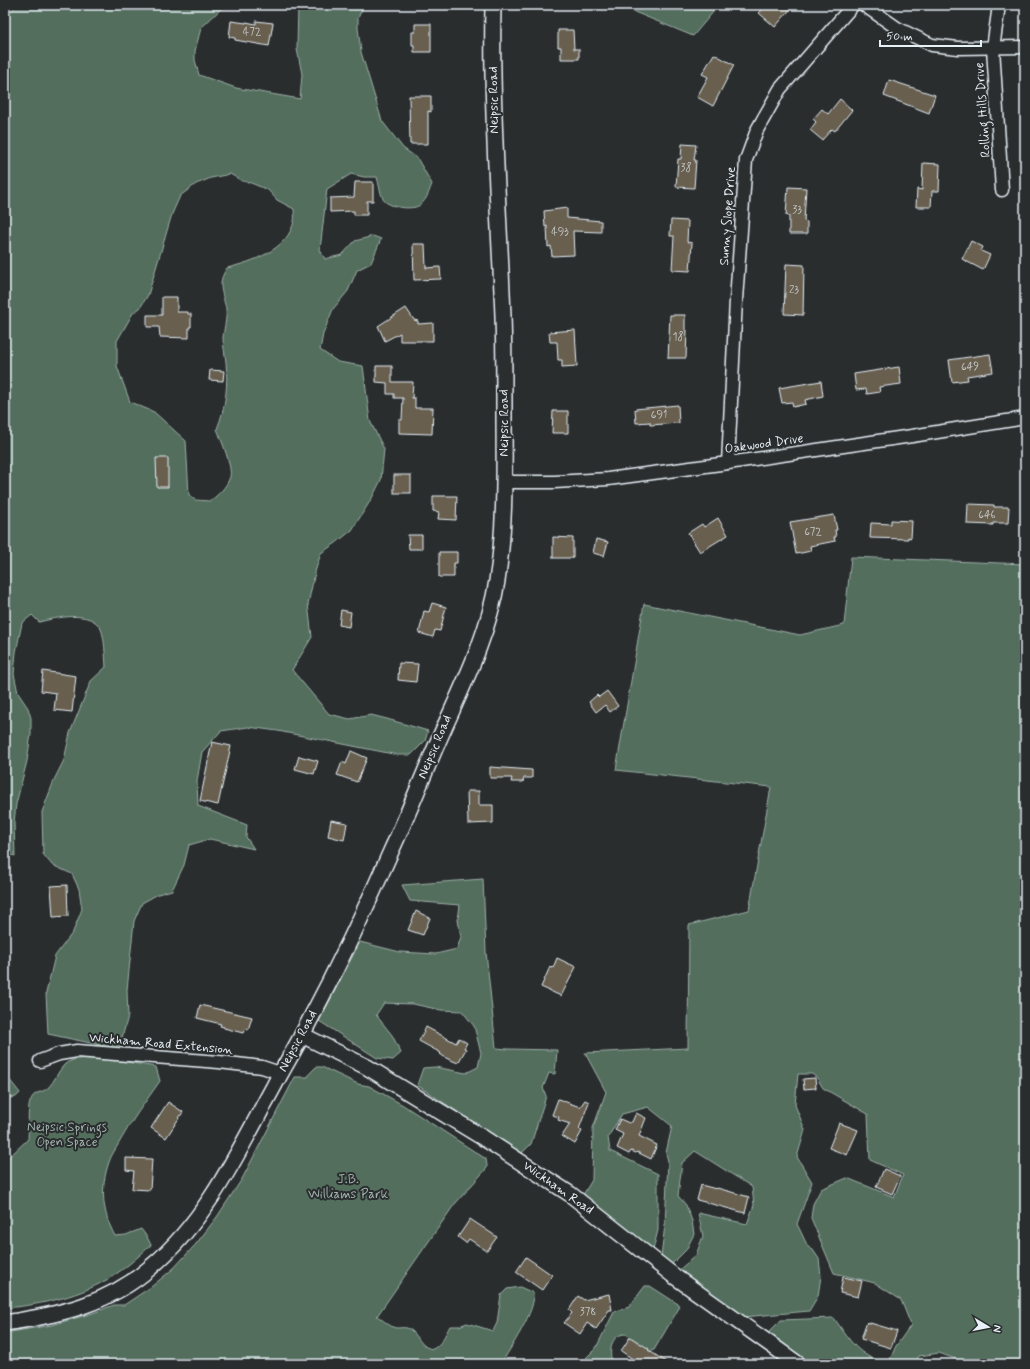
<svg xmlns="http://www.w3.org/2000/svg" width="1030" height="1369" font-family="Mynerve,sans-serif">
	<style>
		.green { fill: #536e5d; stroke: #9eb0aa; fill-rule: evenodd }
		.building { fill: #675f4f; stroke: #e8f1f8 }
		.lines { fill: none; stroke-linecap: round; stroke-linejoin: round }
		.minor-casing { stroke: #e8f1f8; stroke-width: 15 }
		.tertiary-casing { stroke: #e8f1f8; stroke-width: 18 }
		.minor { stroke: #2a2d2e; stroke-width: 12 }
		.tertiary { stroke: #2a2d2e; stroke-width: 15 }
		.labels { text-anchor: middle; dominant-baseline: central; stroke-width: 4; stroke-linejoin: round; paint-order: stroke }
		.number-label { font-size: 11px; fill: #c8ccce }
		.street-label { font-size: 13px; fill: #e8f1f8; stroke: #2a2d2e }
		.park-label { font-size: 13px; fill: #a5b6b2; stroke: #2a2d2e }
	</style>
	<rect width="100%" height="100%" fill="#2a2d2e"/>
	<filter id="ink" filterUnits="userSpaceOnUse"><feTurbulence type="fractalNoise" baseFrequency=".025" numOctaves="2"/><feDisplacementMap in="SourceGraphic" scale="8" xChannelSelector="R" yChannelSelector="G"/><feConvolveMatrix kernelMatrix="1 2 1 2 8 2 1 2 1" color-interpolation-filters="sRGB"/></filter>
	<g filter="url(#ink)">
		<g class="green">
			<path d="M17,5h208l-24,23 -6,23v9l4,15 37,13 64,11 2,-25 -5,-25 1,-44h69l-5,4 -4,9v10l3,24 21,69 21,27 14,10 15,26c-3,7 -5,16 -12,21 -8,6 -33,2 -37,-6 -3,-7 -4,-15 -6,-22h-13l-13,-3 -24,15 -7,61 5,9 17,-4 13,-14 18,-5 8,3 -10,24 -14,7 -9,21 -15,18 -10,25 -3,16 18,12 25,4 7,55 14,28 -3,31 -9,18 -20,32 -16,13 -15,10 -6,19 -7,32 4,33 -20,33 37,44 21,5 21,-4 16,4 41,12 -3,10 -14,14h-13l-120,-24 -30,-4 -27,4 -19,21 -5,29 1,25 49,19 -1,12 8,12 -44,-10 -21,6 -5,20 -12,25 -14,4 -16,9 -8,18 -7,69 1,26 -9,33 -71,-15 -2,-41 9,-37 18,-24 9,-23 -3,-20 -7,-15 -20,-9 -9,-11 -1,-42 13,-34 9,-18 6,-27 21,-52 15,-14c-1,-11 -1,-29 -5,-38 -10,-20 -45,-11 -62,-7l-7,-7 -10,8 -6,29 -2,22 4,19 10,15 3,10v16l-4,27 -11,43 -2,19 1,33 -10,-3v-836zM230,174l12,7 9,2 17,7 9,10 17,9c0,3 1,8 0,12 -6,29 -42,41 -67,47 -8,12 -7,19 -3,32 0,3 2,6 2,9 1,10 -2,19 -3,28 0,8 2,17 3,25 2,24 0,44 -9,67 4,10 16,39 13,48 -4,11 -12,18 -20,24l-15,-1 -6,-5 -3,-54 -32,-29 -24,-10 -13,-36v-25l16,-28 7,-5 8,-13 24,-81 8,-18 16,-12 15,-6z"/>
			<polygon points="636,5 719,5 693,36 632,11"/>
			<polygon points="851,557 1025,564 1025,1364 969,1364 939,1353 919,1356 915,1364 888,1364 896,1346 911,1325 901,1300 875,1283 834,1273 811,1218 813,1204 821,1189 847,1178 894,1197 903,1175 870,1160 868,1114 823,1088 817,1078 812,1074 798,1074 795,1105 805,1130 797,1157 812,1182 797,1224 808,1247 813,1250 819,1259 821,1276 818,1296 809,1311 743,1317 678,1271 696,1255 703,1236 698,1213 747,1224 754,1205 752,1187 695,1151 682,1163 678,1196 686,1205 692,1221 694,1234 686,1250 672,1264 661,1257 665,1225 668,1161 666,1153 672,1126 648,1107 622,1114 608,1137 610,1151 658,1174 658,1230 653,1250 583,1195 592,1180 593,1128 606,1092 585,1053 688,1048 689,925 749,910 771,787 616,770 644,604 800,635 844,625"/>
			<polygon points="483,879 486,952 496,1048 508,1049 557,1050 555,1074 549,1073 543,1088 546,1096 531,1144 521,1154 417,1085 423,1068 435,1067 466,1073 478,1067 481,1053 474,1026 462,1011 441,1010 413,1004 384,1003 376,1015 392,1035 401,1053 393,1060 377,1058 319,1021 360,942 400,952 436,954 457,949 461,937 458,920 460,905 410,901 402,885"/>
			<path d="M103,1058l53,9 4,14c-14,20 -29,40 -41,62 -3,6 -8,12 -10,19 -9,26 -7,50 6,74l11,-1 15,-6 6,8 4,8c-12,11 -24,22 -38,31 -31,20 -72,29 -108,32v-147l23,-22c1,-10 -1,-28 2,-37 4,-12 11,-8 18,-14 7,-7 10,-17 16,-23 9,-9 27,-6 39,-7z"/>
			<path d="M316,1067h6l36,17 11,2 34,19 83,54 1,7v2l-33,37 -77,111c5,3 13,11 19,12 7,0 10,-2 16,3 7,6 9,17 21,18 8,-4 12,-14 17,-23h9l8,-3 26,8 4,-8 4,-28 6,-6 13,-2 13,6c5,15 -24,57 -32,71h-496v-31l47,-8 41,-12 21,-8h10l27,-18 23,-19 22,-24 21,-27 25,-38 53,-102h13l2,-4z"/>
			<polygon points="5,1074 20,1093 16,1097 10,1098 5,1092"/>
			<path d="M645,1286h5l28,18 1,4 -25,42 -4,1 -24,-17c-16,0 -17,18 -14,30h-30l4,-6 10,-10 18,-36 15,-5z"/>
			<path d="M834,1318c17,24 23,37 53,46h-76l-44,-30 14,-14z"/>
		</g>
		<g class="building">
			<polygon points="766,5 794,5 775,27 759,13"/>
			<polygon points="231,21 246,23 246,22 256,24 256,21 273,23 269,46 235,40 235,38 229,37"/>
			<polygon points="415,24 431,24 431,52 414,52 414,45 412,45 412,32 415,32"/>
			<polygon points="558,30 573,30 574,49 579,49 579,59 561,59 561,47 558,47"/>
			<polygon points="714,54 734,65 713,106 697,97 708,77 702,74"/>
			<polygon points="889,80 935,95 929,113 884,96"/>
			<polygon points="409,96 431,96 431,112 428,111 428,144 410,144"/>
			<polygon points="840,99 852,110 835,131 832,129 822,140 810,130 816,122 813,119 822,109 828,114"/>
			<polygon points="682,144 696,145 694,160 696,160 694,188 676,187 678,159 681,159"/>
			<polygon points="923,163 940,164 939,191 932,191 931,207 916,207 917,189 922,190"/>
			<polygon points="355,182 373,182 373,201 367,201 367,215 354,215 354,211 330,212 330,198 354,197"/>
			<polygon points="788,187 806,188 804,221 807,222 807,234 789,234 789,216 786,215"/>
			<polygon points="567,208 567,218 601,221 601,232 573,231 574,255 552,256 551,246 548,247 547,226 545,227 544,211"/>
			<polygon points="671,220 688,221 687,242 692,243 690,271 672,270 674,236 670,236"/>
			<polygon points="971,241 983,247 981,251 990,255 983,270 962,259"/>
			<polygon points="413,244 425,244 426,268 440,267 441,279 414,280"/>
			<polygon points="786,264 804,265 803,315 784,314"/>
			<polygon points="162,297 177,297 177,312 188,312 188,314 191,314 191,327 189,327 189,338 160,337 159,327 147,327 147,315 162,315"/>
			<polygon points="406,308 414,320 418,321 418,324 433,323 433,341 400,341 400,333 385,341 378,326"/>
			<polygon points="670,315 685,315 685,330 687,330 686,358 668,358"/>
			<polygon points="575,330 577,366 562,367 562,360 558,360 557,342 550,342 549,332"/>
			<polygon points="990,354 993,372 967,376 968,380 952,382 949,360"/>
			<polygon points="376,366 392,366 392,382 413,382 412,398 415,398 415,408 433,408 432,434 399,433 399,420 402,420 403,398 394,398 394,394 387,394 387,383 376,382"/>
			<polygon points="899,367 901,384 879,387 880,392 867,394 866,389 856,390 854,374"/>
			<polygon points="210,370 224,371 223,381 209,380"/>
			<polygon points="821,381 823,396 805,400 806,404 793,407 792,402 782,403 779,388"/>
			<polygon points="678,405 679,423 650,425 650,422 636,423 635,409"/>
			<polygon points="553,411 568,411 568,433 552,433"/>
			<polygon points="156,458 168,458 168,487 157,487"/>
			<rect x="394" y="475" width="17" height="18"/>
			<polygon points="433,496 457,496 456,520 438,519 439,512 433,511"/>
			<polygon points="968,504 994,505 994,507 1009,507 1008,523 993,523 993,525 967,524"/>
			<polygon points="834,515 837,530 835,530 836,537 834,537 835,541 810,546 811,551 796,554 790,522"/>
			<polygon points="718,518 728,535 700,552 688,533 702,524 704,527"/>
			<polygon points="891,520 912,521 911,538 908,537 908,539 870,538 871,523 891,524"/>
			<polygon points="408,535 422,535 422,549 409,549"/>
			<polygon points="553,537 573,538 573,558 553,558"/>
			<polygon points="596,539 608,542 604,556 593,553"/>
			<polygon points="439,552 457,552 457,563 454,563 454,577 439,577"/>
			<polygon points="432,603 446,607 440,631 435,630 433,637 419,633 424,611 429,612"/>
			<polygon points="341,610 351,612 349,627 339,625"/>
			<polygon points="399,663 418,664 416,682 398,680"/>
			<polygon points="43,671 76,676 72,712 54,710 56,693 41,691"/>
			<polygon points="607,691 618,706 610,712 605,705 596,712 589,702 597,695 599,697"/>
			<polygon points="212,742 231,746 218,805 200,801"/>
			<polygon points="351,751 367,758 357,782 337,775 342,762 346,764"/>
			<polygon points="299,756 318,761 314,774 295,769"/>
			<polygon points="490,767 532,770 532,778 524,778 523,782 511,782 512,778 490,778"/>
			<polygon points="467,791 479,791 479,805 493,805 493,823 468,824"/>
			<polygon points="331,820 347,823 344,840 328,836"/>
			<polygon points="67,885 68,916 53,917 51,886"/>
			<polygon points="416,911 430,918 423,935 408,930"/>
			<polygon points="557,958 576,967 561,996 541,987 550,967 553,968"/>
			<polygon points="200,1005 252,1017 248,1030 245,1029 243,1033 224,1028 224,1027 220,1026 221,1024 197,1018"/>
			<polygon points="426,1027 456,1043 459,1038 467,1043 464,1048 466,1049 458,1063 446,1058 440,1054 441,1053 419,1041"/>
			<polygon points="815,1078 816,1088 804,1089 803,1079"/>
			<polygon points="558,1099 580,1107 585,1100 589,1102 579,1129 582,1131 575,1144 562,1136 570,1124 558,1120 559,1117 552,1115"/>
			<polygon points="168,1102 183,1112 166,1138 151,1128"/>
			<polygon points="636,1113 646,1118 639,1136 657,1145 651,1159 637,1152 636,1153 631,1151 629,1154 617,1148 623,1134 615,1130 620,1119 629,1123 630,1122 632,1122"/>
			<polygon points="839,1123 858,1130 847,1155 829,1148"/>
			<polygon points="126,1158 152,1159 150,1190 132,1189 134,1171 126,1170"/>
			<polygon points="884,1169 900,1176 892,1194 876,1187"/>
			<polygon points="701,1185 716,1189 717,1188 749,1197 745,1213 697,1200"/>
			<polygon points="470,1219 497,1237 487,1251 469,1239 466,1243 458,1237"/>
			<polygon points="526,1257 552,1275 542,1290 516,1272"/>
			<polygon points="843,1277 862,1281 858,1297 840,1293"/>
			<polygon points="609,1294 612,1310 609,1310 596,1329 587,1323 580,1334 564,1323 572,1313 569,1310 578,1296 584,1300"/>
			<polygon points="867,1322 897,1331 891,1348 861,1339"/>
			<polygon points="630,1337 649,1349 648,1350 669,1364 640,1364 621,1351"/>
		</g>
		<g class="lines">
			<defs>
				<g id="minor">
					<polyline points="864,5 897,28 932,45 958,48 1025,47"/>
					<polyline points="999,5 993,48 1002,190"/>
					<polyline points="728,463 736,300 746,160 757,130 780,89 853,5"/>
					<polyline points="504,482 554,482 608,479 728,463 912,436 1025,418"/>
					<polyline points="40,1061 59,1054 77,1051 219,1062 262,1067 280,1073"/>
				</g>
				<g id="tertiary">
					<polyline points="302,1035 367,1067 482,1137 570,1194 674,1276 798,1364"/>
					<path d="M5,1323c54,-8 104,-19 146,-56 57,-48 88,-117 123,-181 9,-18 20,-35 29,-53 32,-60 62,-122 89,-184 14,-30 26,-61 39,-91 24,-58 56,-114 66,-177 9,-56 7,-118 7,-174 0,-31 0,-61 -1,-91 -4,-104 -12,-207 -10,-311"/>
				</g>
			</defs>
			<use href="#minor" class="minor-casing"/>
			<use href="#tertiary" class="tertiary-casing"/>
			<use href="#minor" class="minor"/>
			<use href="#tertiary" class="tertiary"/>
		</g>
	</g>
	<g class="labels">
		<g class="number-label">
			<text x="252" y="32">472</text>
			<text x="686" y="168">38</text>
			<text x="797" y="210">33</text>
			<text x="560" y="232">493</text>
			<text x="794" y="290">23</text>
			<text x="678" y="337">18</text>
			<text x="970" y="367">649</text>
			<text x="659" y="415">691</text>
			<text x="987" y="515">646</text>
			<text x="813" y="532">672</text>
			<text x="588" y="1312">378</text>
		</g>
		<g class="street-label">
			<text transform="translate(494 100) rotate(-91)">Neipsic Road</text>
			<text transform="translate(983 110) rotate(-94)">Rolling Hills Drive</text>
			<text transform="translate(728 216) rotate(-86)">Sunny Slope Drive</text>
			<text transform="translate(504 423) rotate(-90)">Neipsic Road</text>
			<text transform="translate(764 444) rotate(-8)">Oakwood Drive</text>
			<text transform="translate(435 747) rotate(-67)">Neipsic Road</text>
			<text transform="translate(298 1041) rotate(-62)">Neipsic Road</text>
			<text transform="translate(161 1044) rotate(5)">Wickham Road Extension</text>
			<text transform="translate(558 1188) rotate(35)">Wickham Road</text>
		</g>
		<g class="park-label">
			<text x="67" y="1127">Neipsic Springs<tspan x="67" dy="15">Open Space</tspan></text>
			<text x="348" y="1179">J.B.<tspan x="348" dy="15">Williams Park</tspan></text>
		</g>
	</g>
	<rect width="1030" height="1369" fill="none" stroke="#2a2d2e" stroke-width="20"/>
	<rect x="10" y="10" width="1010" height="1349" fill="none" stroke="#e8f1f8" stroke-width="1.5" filter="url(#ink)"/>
	<g transform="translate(988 1327) rotate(100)" stroke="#2a2d2e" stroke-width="3" paint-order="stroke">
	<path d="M0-3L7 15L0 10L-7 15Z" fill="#e8f1f8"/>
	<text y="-6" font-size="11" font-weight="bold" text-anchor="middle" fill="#e8f1f8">N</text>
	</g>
	<path d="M880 40v6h101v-6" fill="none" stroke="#e8f1f8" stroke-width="2"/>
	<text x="886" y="40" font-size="12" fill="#e8f1f8" stroke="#2a2d2e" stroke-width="3" paint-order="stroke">50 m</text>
</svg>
